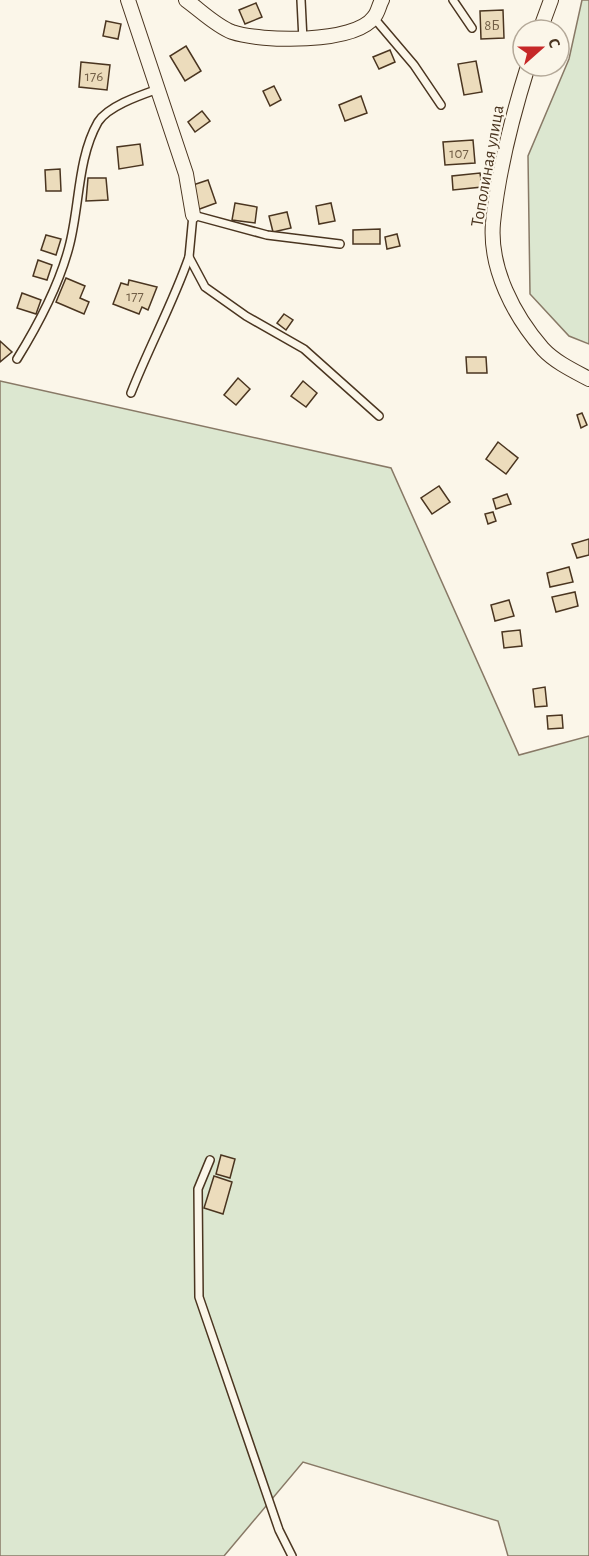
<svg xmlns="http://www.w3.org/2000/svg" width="589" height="1556" font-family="'Alegreya Sans',sans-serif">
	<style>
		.green { fill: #dce7d0; stroke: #887966; stroke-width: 1.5 }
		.building { fill: #ecdcbc; stroke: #4a3520; stroke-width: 1.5 }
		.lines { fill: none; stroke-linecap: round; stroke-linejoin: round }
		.lane-casing { stroke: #4a3520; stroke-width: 10 }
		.street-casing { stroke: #4a3520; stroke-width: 16 }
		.lane { stroke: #fbf6e9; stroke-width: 7 }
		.street { stroke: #fbf6e9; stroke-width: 14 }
		.labels { text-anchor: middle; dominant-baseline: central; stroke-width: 4.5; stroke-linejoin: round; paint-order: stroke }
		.number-label { font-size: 15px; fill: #725f47 }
		.street-label { font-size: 18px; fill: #4a3520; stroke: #fbf6e9 }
	</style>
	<rect width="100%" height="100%" fill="#fbf6e9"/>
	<g class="green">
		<polygon points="582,0 589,0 589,344 569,336 530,294 528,156 569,59"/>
		<polygon points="0,381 391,468 519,755 589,736 589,1556 508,1556 498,1521 303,1462 224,1556 0,1556"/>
	</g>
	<g class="building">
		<polygon points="256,3 262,17 245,24 239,10"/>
		<polygon points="503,10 504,38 481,39 480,11"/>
		<polygon points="106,21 121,24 118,39 103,36"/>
		<polygon points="186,46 201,71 185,81 170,56"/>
		<polygon points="390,50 395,62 379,69 373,57"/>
		<polygon points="476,61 482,92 464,95 458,64"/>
		<polygon points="81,62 110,65 107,90 79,87"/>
		<polygon points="274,86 281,100 270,106 263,91"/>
		<polygon points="361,96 367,113 345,121 339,105"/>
		<polygon points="202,111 210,121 195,132 188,122"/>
		<polygon points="473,140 475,163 445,165 443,142"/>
		<polygon points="140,144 143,165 119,169 117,147"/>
		<polygon points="60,169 61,191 46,191 45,170"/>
		<polygon points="480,173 482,187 453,190 452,176"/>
		<polygon points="88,178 106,178 108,200 86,201"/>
		<polygon points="208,180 216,203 197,210 190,186"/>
		<polygon points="235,203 257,207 255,223 232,220"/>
		<polygon points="331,203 335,221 319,224 316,206"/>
		<polygon points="287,212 291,228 273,232 269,216"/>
		<polygon points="380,229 380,244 353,244 353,230"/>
		<polygon points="397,234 400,246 387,249 385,237"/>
		<polygon points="46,235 61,239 56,255 41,250"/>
		<polygon points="38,260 52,265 47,280 33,276"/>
		<polygon points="66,278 85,286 80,298 89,302 84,314 56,302"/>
		<polygon points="129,280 157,287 148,310 142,307 139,314 113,304 121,283 128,285"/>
		<polygon points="22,293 41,300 36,314 17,308"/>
		<polygon points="284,314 293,320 286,330 277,323"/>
		<polygon points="0,341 12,352 0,362"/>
		<polygon points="466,357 486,357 487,373 467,373"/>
		<polygon points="238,378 250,389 236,405 224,395"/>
		<polygon points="303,381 317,393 306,407 291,396"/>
		<polygon points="582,413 587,425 581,428 577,415"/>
		<polygon points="498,442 518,458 506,474 486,459"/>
		<polygon points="439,486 450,502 432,514 421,498"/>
		<polygon points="507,494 511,504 496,509 493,499"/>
		<polygon points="493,512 496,521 488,524 485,514"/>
		<polygon points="589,539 589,555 577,558 572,544"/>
		<polygon points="569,567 573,582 550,587 547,573"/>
		<polygon points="575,592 578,606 556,612 552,597"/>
		<polygon points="509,600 514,616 495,621 491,605"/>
		<polygon points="520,630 522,646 504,648 502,632"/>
		<polygon points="545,687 547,706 535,707 533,689"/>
		<polygon points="562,715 563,728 548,729 547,716"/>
		<polygon points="221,1155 235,1159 230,1178 216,1174"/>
		<polygon points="214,1176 232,1182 223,1214 204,1208"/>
	</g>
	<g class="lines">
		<defs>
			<g id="lane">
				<polyline points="301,0 303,40"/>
				<polyline points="453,0 472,28"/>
				<polyline points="374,18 414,65 441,105"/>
				<polyline points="340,244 267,235 193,215 189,257 205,287 246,316 304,349 379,416"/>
				<path d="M17,359c21,-34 42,-74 52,-112 11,-41 8,-88 29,-125 10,-16 43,-27 60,-33"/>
				<path d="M131,393c18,-46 42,-90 58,-136"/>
				<polyline points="210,1160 198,1189 199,1297 279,1530 292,1556"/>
			</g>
			<g id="street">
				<polyline points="128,0 186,174 193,215"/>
				<path d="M186,0c14,10 30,26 46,32 29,10 123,12 142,-15 4,-4 5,-12 8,-17"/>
				<polyline points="540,30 551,0"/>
				<path d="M528,66c-15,48 -30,107 -35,157 -4,45 21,93 50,126 12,13 31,22 46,30"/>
			</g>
		</defs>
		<use href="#lane" class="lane-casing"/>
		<use href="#street" class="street-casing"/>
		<use href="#lane" class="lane"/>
		<use href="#street" class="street"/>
	</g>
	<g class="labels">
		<g class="number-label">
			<text x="492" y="25">8Б</text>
			<text x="94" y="76">176</text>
			<text x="459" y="153">107</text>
			<text x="135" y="296">177</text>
		</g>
		<g class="street-label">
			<text transform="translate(488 166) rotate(-80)">Тополиная улица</text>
		</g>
	</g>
	<g transform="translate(541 48) rotate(69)"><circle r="28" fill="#fbf6e9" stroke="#b4a999" stroke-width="1.5"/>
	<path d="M0-4.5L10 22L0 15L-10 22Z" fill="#c62828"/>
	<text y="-9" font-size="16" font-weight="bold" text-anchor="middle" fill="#4a3520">С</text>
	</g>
</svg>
